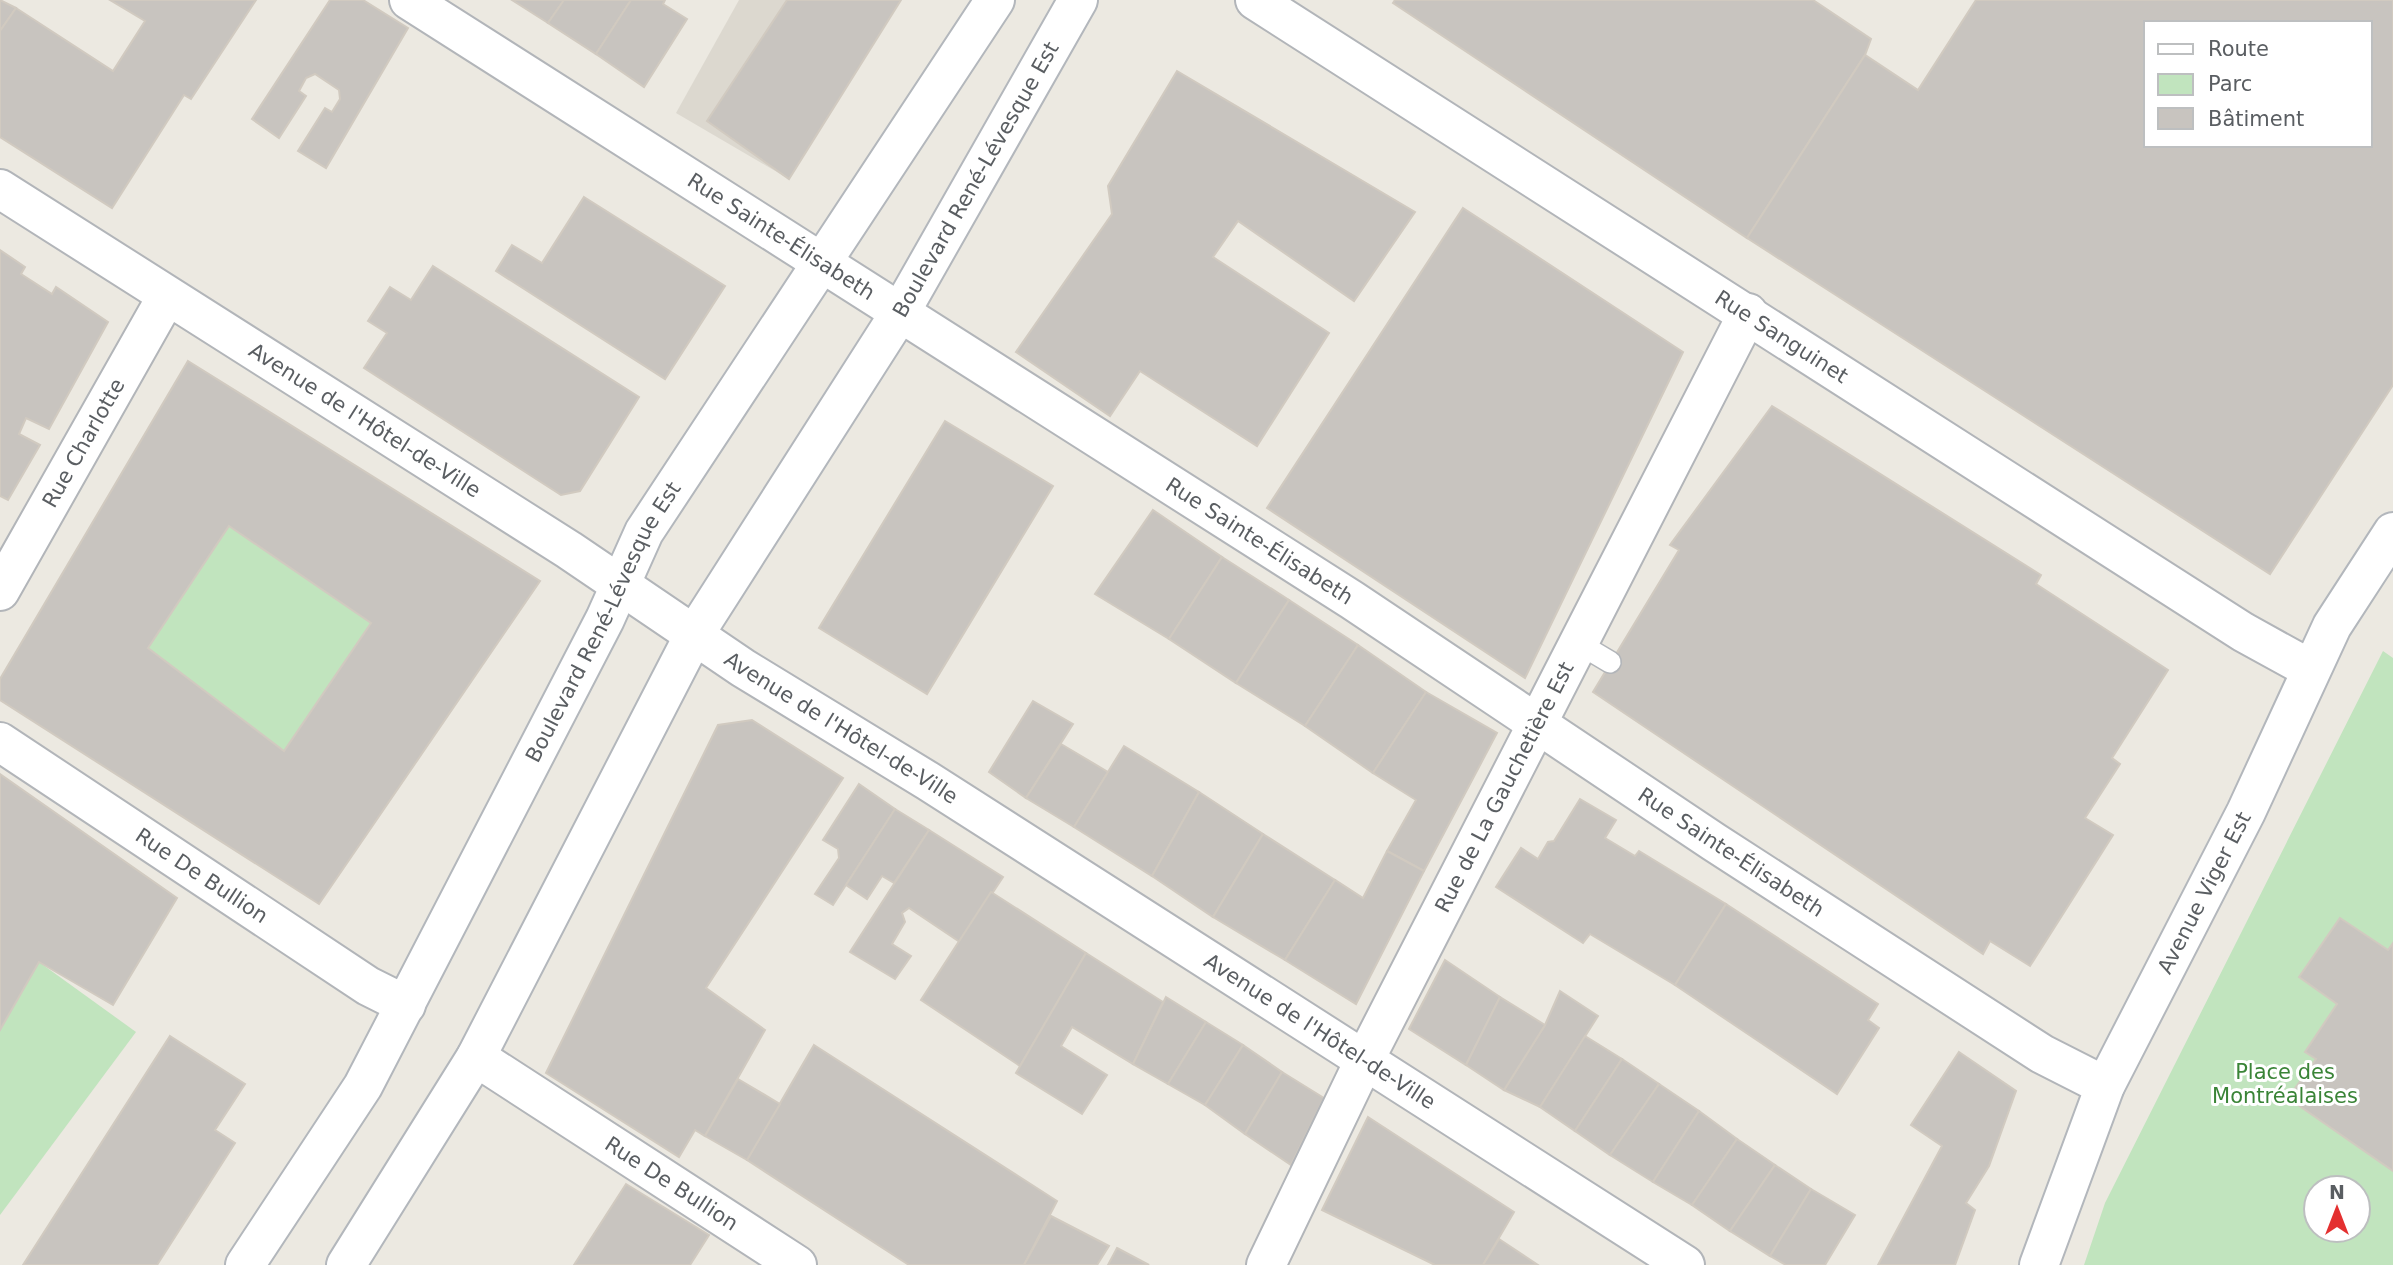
<svg xmlns="http://www.w3.org/2000/svg" width="2393" height="1265" font-family="'DejaVu Sans',sans-serif">
	<style>
		.education { fill: #dcd8cf }
		.green { fill: #c1e4be; fill-rule: evenodd }
		.building { fill: #c8c4bf; stroke: #d1cac0; stroke-width: 2; fill-rule: evenodd }
		.lines { fill: none; stroke-linecap: round; stroke-linejoin: round }
		.lane-casing { stroke: #b2b5b9; stroke-width: 24 }
		.street-casing { stroke: #b2b5b9; stroke-width: 42 }
		.secondary-casing { stroke: #b3b7bc; stroke-width: 42 }
		.lane { stroke: #fff; stroke-width: 21 }
		.street { stroke: #fff; stroke-width: 38 }
		.secondary { stroke: #fff; stroke-width: 38 }
		.labels { text-anchor: middle; dominant-baseline: central; stroke-width: 6; stroke-linejoin: round; paint-order: stroke }
		.street-label { font-size: 21px; fill: #5a5e62; stroke: #fff }
		.park-label { font-size: 21px; fill: #3a8437; stroke: #fff }
	</style>
	<rect width="100%" height="100%" fill="#ece9e1"/>
	<polygon class="education" points="739,0 901,0 789,179 676,113"/>
	<g class="green">
		<polygon points="229,526 371,623 284,751 148,648"/>
		<path d="M2383,651l10,7v607h-309l21,-62zM2316,1188h42v42h-42z"/>
		<polygon points="39,962 136,1032 0,1215 0,1030"/>
	</g>
	<g class="building">
		<polygon points="0,0 16,8 0,31"/>
		<polygon points="110,0 256,0 191,99 184,95 112,208 0,137 0,31 16,8 113,71 145,21"/>
		<polygon points="330,0 363,0 408,28 326,168 298,151 325,108 332,112 340,99 339,90 315,74 306,78 299,91 306,96 279,138 252,119"/>
		<polygon points="512,0 564,0 548,23"/>
		<polygon points="564,0 631,0 596,54 548,23"/>
		<polygon points="631,0 665,0 663,4 687,19 644,87 596,54"/>
		<polygon points="787,0 901,0 789,179 707,121"/>
		<polygon points="1395,0 1813,0 1871,39 1865,55 1747,238 1393,3"/>
		<path d="M1976,0h417v385l-123,189 -523,-336 118,-183 53,35zM2146,23h224v122h-224z"/>
		<polygon points="1177,71 1415,212 1354,301 1238,221 1213,257 1329,333 1257,446 1140,371 1110,416 1016,352 1112,214 1108,186"/>
		<polygon points="584,197 725,286 665,379 496,271 512,245 542,263"/>
		<polygon points="1463,208 1683,352 1525,678 1267,508"/>
		<polygon points="0,250 25,267 21,274 52,294 56,287 108,322 49,429 26,418 19,434 40,445 8,500 0,496"/>
		<polygon points="433,266 639,397 580,491 561,495 364,368 387,333 368,321 390,287 411,300"/>
		<path d="M188,361l352,220 -221,323 -319,-204v-21zM229,526l142,97 -87,128 -136,-103z"/>
		<polygon points="1772,406 2041,575 2036,584 2168,670 2112,758 2120,764 2085,818 2113,835 2030,966 1990,941 1983,954 1593,692 1679,550 1670,545"/>
		<polygon points="945,421 1053,486 927,694 819,628"/>
		<polygon points="1153,510 1222,557 1169,639 1095,594"/>
		<polygon points="1222,557 1289,600 1236,683 1169,639"/>
		<polygon points="1289,600 1358,645 1305,726 1236,683"/>
		<polygon points="1358,645 1426,692 1373,773 1305,726"/>
		<polygon points="1426,692 1497,733 1424,871 1387,851 1416,800 1373,773"/>
		<polygon points="1033,701 1073,724 1026,798 989,772"/>
		<polygon points="752,720 843,778 706,988 765,1030 705,1136 695,1130 679,1157 546,1073 718,725"/>
		<polygon points="1061,744 1108,772 1074,827 1026,798"/>
		<polygon points="1124,746 1199,792 1152,876 1074,827"/>
		<polygon points="0,774 177,898 113,1005 39,962 0,1030"/>
		<polygon points="859,784 895,809 833,905 815,894 839,858 838,849 823,840"/>
		<polygon points="1199,792 1263,834 1213,917 1152,876"/>
		<polygon points="1580,799 1616,820 1605,838 1635,856 1639,851 1726,904 1675,985 1590,934 1583,943 1496,887 1521,848 1538,859 1548,842 1554,841"/>
		<polygon points="895,809 929,830 894,883 882,876 867,899 846,885"/>
		<polygon points="929,830 1003,877 960,942 909,908 902,913 905,922 892,944 911,956 895,979 850,952"/>
		<polygon points="1263,834 1335,880 1285,960 1213,917"/>
		<polygon points="1387,851 1424,871 1356,1004 1285,960 1335,880 1363,898"/>
		<polygon points="991,892 1086,953 1020,1066 921,1000"/>
		<polygon points="1726,904 1878,1004 1868,1020 1879,1028 1837,1094 1675,985"/>
		<polygon points="2340,918 2388,950 2393,943 2393,1171 2288,1098 2316,1059 2305,1052 2337,1004 2299,977"/>
		<polygon points="1086,953 1163,1002 1133,1064 1072,1027 1061,1046 1107,1075 1082,1114 1016,1073"/>
		<polygon points="1445,960 1500,997 1466,1065 1409,1029"/>
		<polygon points="1560,991 1598,1016 1540,1107 1504,1090 1545,1025"/>
		<polygon points="1166,997 1206,1022 1168,1084 1133,1064"/>
		<polygon points="1500,997 1545,1025 1504,1090 1466,1065"/>
		<polygon points="1206,1022 1243,1045 1205,1105 1168,1084"/>
		<polygon points="170,1036 245,1084 215,1130 235,1143 157,1265 23,1265"/>
		<polygon points="1585,1036 1622,1059 1575,1131 1540,1107"/>
		<polygon points="814,1045 1057,1201 1024,1265 909,1265 747,1160"/>
		<polygon points="1243,1045 1282,1072 1245,1134 1205,1105"/>
		<polygon points="1959,1052 2016,1091 1989,1166 1966,1203 1975,1210 1955,1265 1878,1265 1942,1146 1911,1125"/>
		<polygon points="1622,1059 1659,1084 1610,1155 1575,1131"/>
		<polygon points="1282,1072 1324,1098 1291,1165 1245,1134"/>
		<polygon points="738,1079 780,1104 747,1160 705,1136"/>
		<polygon points="1659,1084 1699,1111 1653,1182 1610,1155"/>
		<polygon points="1699,1111 1737,1139 1692,1205 1653,1182"/>
		<polygon points="1368,1117 1514,1212 1483,1265 1435,1265 1322,1210"/>
		<polygon points="1737,1139 1775,1165 1730,1231 1692,1205"/>
		<polygon points="1775,1165 1811,1189 1770,1256 1730,1231"/>
		<polygon points="626,1184 709,1235 690,1265 574,1265"/>
		<polygon points="1811,1189 1855,1215 1825,1265 1786,1265 1770,1256"/>
		<polygon points="1051,1216 1109,1246 1097,1265 1024,1265"/>
		<polygon points="1499,1239 1538,1265 1483,1265"/>
		<polygon points="1117,1248 1149,1265 1108,1265"/>
	</g>
	<g class="lines">
		<defs>
			<polyline id="lane" points="1578,643 1610,662"/>
			<g id="street">
				<path id="s1" d="M409,0l943,600 362,242 328,212 63,32"/>
				<path id="s2" d="M1255,0l988,632 67,37"/>
				<path id="s3" d="M0,189l569,361 174,118 185,113 757,484"/>
				<path id="s4" d="M0,591l167,-295"/>
				<path id="s5" d="M0,742l368,244 38,19"/>
				<path id="s6" d="M476,1057l321,208"/>
				<path id="s7" d="M1266,1265l99,-206 383,-746"/>
			</g>
			<g id="secondary">
				<path id="s8" d="M245,1265l118,-179 242,-467 39,-87 351,-532"/>
				<path id="s9" d="M346,1265l130,-208 218,-422 207,-324 177,-311"/>
				<path id="s10" d="M2039,1265l66,-179 141,-274 86,-186 61,-94"/>
			</g>
		</defs>
		<use href="#lane" class="lane-casing"/>
		<use href="#street" class="street-casing"/>
		<use href="#secondary" class="secondary-casing"/>
		<use href="#lane" class="lane"/>
		<use href="#street" class="street"/>
		<use href="#secondary" class="secondary"/>
	</g>
	<g class="labels">
		<g class="street-label">
			<text stroke="none"><textPath href="#s9" startOffset="1256">Boulevard René-Lévesque Est</textPath></text>
			<text stroke="none"><textPath href="#s1" startOffset="441">Rue Sainte-Élisabeth</textPath></text>
			<text stroke="none"><textPath href="#s2" startOffset="625">Rue Sanguinet</textPath></text>
			<text stroke="none"><textPath href="#s3" startOffset="432">Avenue de l'Hôtel-de-Ville</textPath></text>
			<text stroke="none"><textPath href="#s4" startOffset="170">Rue Charlotte</textPath></text>
			<text stroke="none"><textPath href="#s1" startOffset="1008">Rue Sainte-Élisabeth</textPath></text>
			<text stroke="none"><textPath href="#s8" startOffset="737">Boulevard René-Lévesque Est</textPath></text>
			<text stroke="none"><textPath href="#s3" startOffset="999">Avenue de l'Hôtel-de-Ville</textPath></text>
			<text stroke="none"><textPath href="#s7" startOffset="534">Rue de La Gauchetière Est</textPath></text>
			<text stroke="none"><textPath href="#s1" startOffset="1573">Rue Sainte-Élisabeth</textPath></text>
			<text stroke="none"><textPath href="#s5" startOffset="242">Rue De Bullion</textPath></text>
			<text stroke="none"><textPath href="#s10" startOffset="408">Avenue Viger Est</textPath></text>
			<text stroke="none"><textPath href="#s3" startOffset="1566">Avenue de l'Hôtel-de-Ville</textPath></text>
			<text stroke="none"><textPath href="#s6" startOffset="233">Rue De Bullion</textPath></text>
		</g>
		<g class="park-label">
			<text x="2285" y="1072">Place des<tspan x="2285" dy="24">Montréalaises</tspan></text>
		</g>
	</g>
	<rect x="2144" y="21" width="228" height="126" fill="#ffffff" stroke="#bdbfc0" stroke-width="2"/>
	<rect x="2158" y="44" width="35" height="10" fill="#ffffff" stroke="#bdbfc0" stroke-width="2"/>
	<text x="2208" y="56" font-size="21" fill="#5a5e62">Route</text>
	<rect x="2158" y="74" width="35" height="21" fill="#c1e4be" stroke="#bdbfc0" stroke-width="2"/>
	<text x="2208" y="91" font-size="21" fill="#5a5e62">Parc</text>
	<rect x="2158" y="108" width="35" height="21" fill="#c8c4bf" stroke="#bdbfc0" stroke-width="2"/>
	<text x="2208" y="126" font-size="21" fill="#5a5e62">Bâtiment</text>
	<g transform="translate(2337 1209)"><circle r="33" fill="#ffffff" stroke="#bdbfc0" stroke-width="2"/>
	<path d="M0-5L12 26L0 18L-12 26Z" fill="#e43030"/>
	<text y="-10" font-size="19" font-weight="bold" text-anchor="middle" fill="#5a5e62">N</text>
	</g>
</svg>
